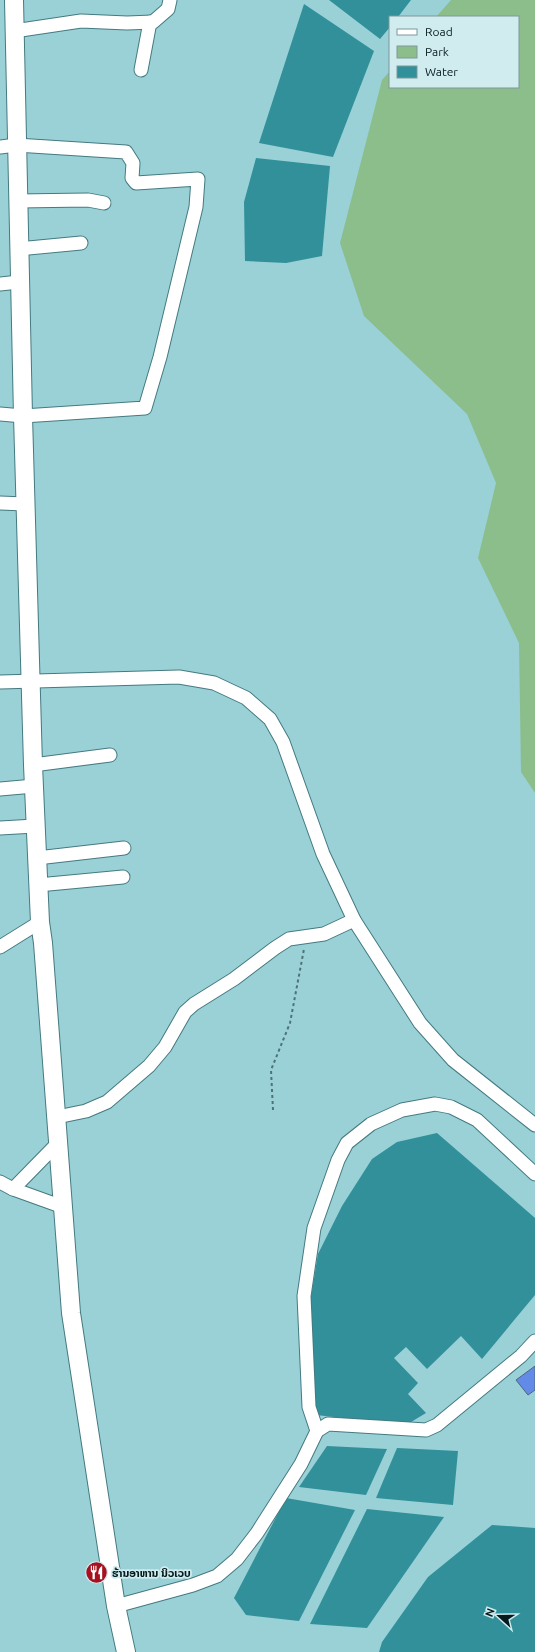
<svg xmlns="http://www.w3.org/2000/svg" width="535" height="1652" font-family="Ubuntu,'Noto Sans Lao',sans-serif">
	<style>
		.green { fill: #8cbe8c }
		.water { fill: #319099 }
		.building { fill: #628be7; stroke: #536385 }
		.lines { fill: none; stroke-linecap: round; stroke-linejoin: round }
		.street-casing { stroke: #447a80; stroke-width: 15 }
		.secondary-casing { stroke: #447a80; stroke-width: 20 }
		.path { stroke: #4d7378; stroke-width: 2; stroke-dasharray: 3 3; stroke-linecap: butt }
		.street { stroke: #fff; stroke-width: 13 }
		.secondary { stroke: #fff; stroke-width: 18 }
		.labels { text-anchor: middle; dominant-baseline: central; stroke-width: 3.5; stroke-linejoin: round; paint-order: stroke }
		.poi-label { font-size: 11px; font-weight: bold; fill: #051b1e; stroke: #d0ecef; text-anchor: start }
	</style>
	<rect width="100%" height="100%" fill="#99d1d7"/>
	<polygon class="green" points="451,0 535,0 535,793 521,772 519,643 478,558 496,483 467,414 364,316 340,243 382,80 390,71 390,87 518,87 518,17 436,17"/>
	<g class="water">
		<polygon points="329,0 411,0 398,17 390,17 390,27 380,39"/>
		<polygon points="304,4 374,51 333,157 259,143"/>
		<polygon points="256,158 330,166 322,256 286,263 245,261 244,202"/>
		<polygon points="437,1133 535,1218 535,1295 482,1359 461,1336 427,1369 406,1347 394,1358 418,1383 408,1394 426,1413 406,1425 316,1415 308,1315 318,1254 342,1206 372,1159 397,1142"/>
		<polygon points="327,1446 387,1449 366,1495 299,1487"/>
		<polygon points="397,1448 458,1451 453,1505 376,1498"/>
		<polygon points="286,1498 355,1510 299,1621 246,1615 234,1598"/>
		<polygon points="367,1509 444,1517 367,1628 310,1624"/>
		<polygon points="492,1525 535,1528 535,1652 379,1652 382,1642 428,1577"/>
	</g>
	<polygon class="building" points="535,1366 535,1390 528,1395 516,1380"/>
	<g class="lines">
		<defs>
			<g id="street">
				<polyline points="14,31 81,21 127,23 153,22 168,9 170,0"/>
				<polyline points="141,70 150,22"/>
				<polyline points="0,147 16,145 126,152 133,163 132,178 136,183 198,179 196,207 160,357 145,408 23,416 0,414"/>
				<polyline points="17,201 88,200 104,203"/>
				<polyline points="18,249 81,243"/>
				<polyline points="0,284 19,282"/>
				<polyline points="0,503 25,504"/>
				<polyline points="0,682 179,677 214,683 246,698 270,719 283,742 323,854 354,920 420,1023 453,1060 535,1125"/>
				<polyline points="33,765 110,755"/>
				<polyline points="0,789 34,786"/>
				<polyline points="0,828 35,826"/>
				<polyline points="37,858 124,848"/>
				<polyline points="38,885 123,877"/>
				<polyline points="0,947 40,922"/>
				<polyline points="57,1117 86,1111 107,1102 149,1066 165,1047 185,1012 194,1004 234,979 275,948 289,939 324,934 354,920"/>
				<polyline points="0,1182 13,1189 63,1207"/>
				<polyline points="13,1189 58,1143"/>
				<polyline points="317,1431 309,1407 304,1296 314,1228 338,1160 347,1143 371,1124 402,1110 435,1104 451,1107 477,1120 535,1174"/>
				<polyline points="116,1606 193,1585 217,1576 237,1559 257,1533 301,1464 317,1431 328,1424 426,1430 437,1425 521,1356 535,1341"/>
			</g>
			<polyline id="secondary" points="14,0 23,416 33,765 40,922 43,943 71,1313 116,1606 126,1652"/>
		</defs>
		<use href="#street" class="street-casing"/>
		<use href="#secondary" class="secondary-casing"/>
		<polyline class="path" points="273,1110 271,1070 290,1023 304,949"/>
		<use href="#street" class="street"/>
		<use href="#secondary" class="secondary"/>
	</g>
	<defs>
		<symbol id="restaurant-disc" viewBox="-11 -11 22 22"><circle r="9.5" fill="#a7101e" stroke="#d0ecef"/><path d="M-5-6h1v4h1v-4h1v4h1v-4h1v5L-1.5 .5V6h-2V.5L-5-1ZM5-6V6H3V1.5H1.5Q1.5-4 5-6Z" fill="#fff"/></symbol>
	</defs>
	<g fill-rule="evenodd">
		<use href="#restaurant-disc" x="84" y="1560" width="25" height="25"/>
	</g>
	<g class="labels">
		<g class="poi-label">
			<text x="112" y="1573">ຮ້ານອາຫານ ນິວເວບ</text>
		</g>
	</g>
	<rect x="389" y="16" width="130" height="72" fill="#d0ecef" stroke="#7f989b"/>
	<rect x="397" y="29" width="20" height="6" fill="#ffffff" stroke="#7f989b"/>
	<text x="425" y="36" font-size="12" fill="#051b1e">Road</text>
	<rect x="397" y="46" width="20" height="12" fill="#8cbe8c" stroke="#7f989b"/>
	<text x="425" y="56" font-size="12" fill="#051b1e">Park</text>
	<rect x="397" y="66" width="20" height="12" fill="#319099" stroke="#7f989b"/>
	<text x="425" y="76" font-size="12" fill="#051b1e">Water</text>
	<g transform="translate(499 1616) rotate(291)" stroke="#d0ecef" stroke-width="3" paint-order="stroke">
	<path d="M0-3L7 15L0 10L-7 15Z" fill="#051b1e"/>
	<text y="-6" font-size="11" font-weight="bold" text-anchor="middle" fill="#051b1e">N</text>
	</g>
</svg>
